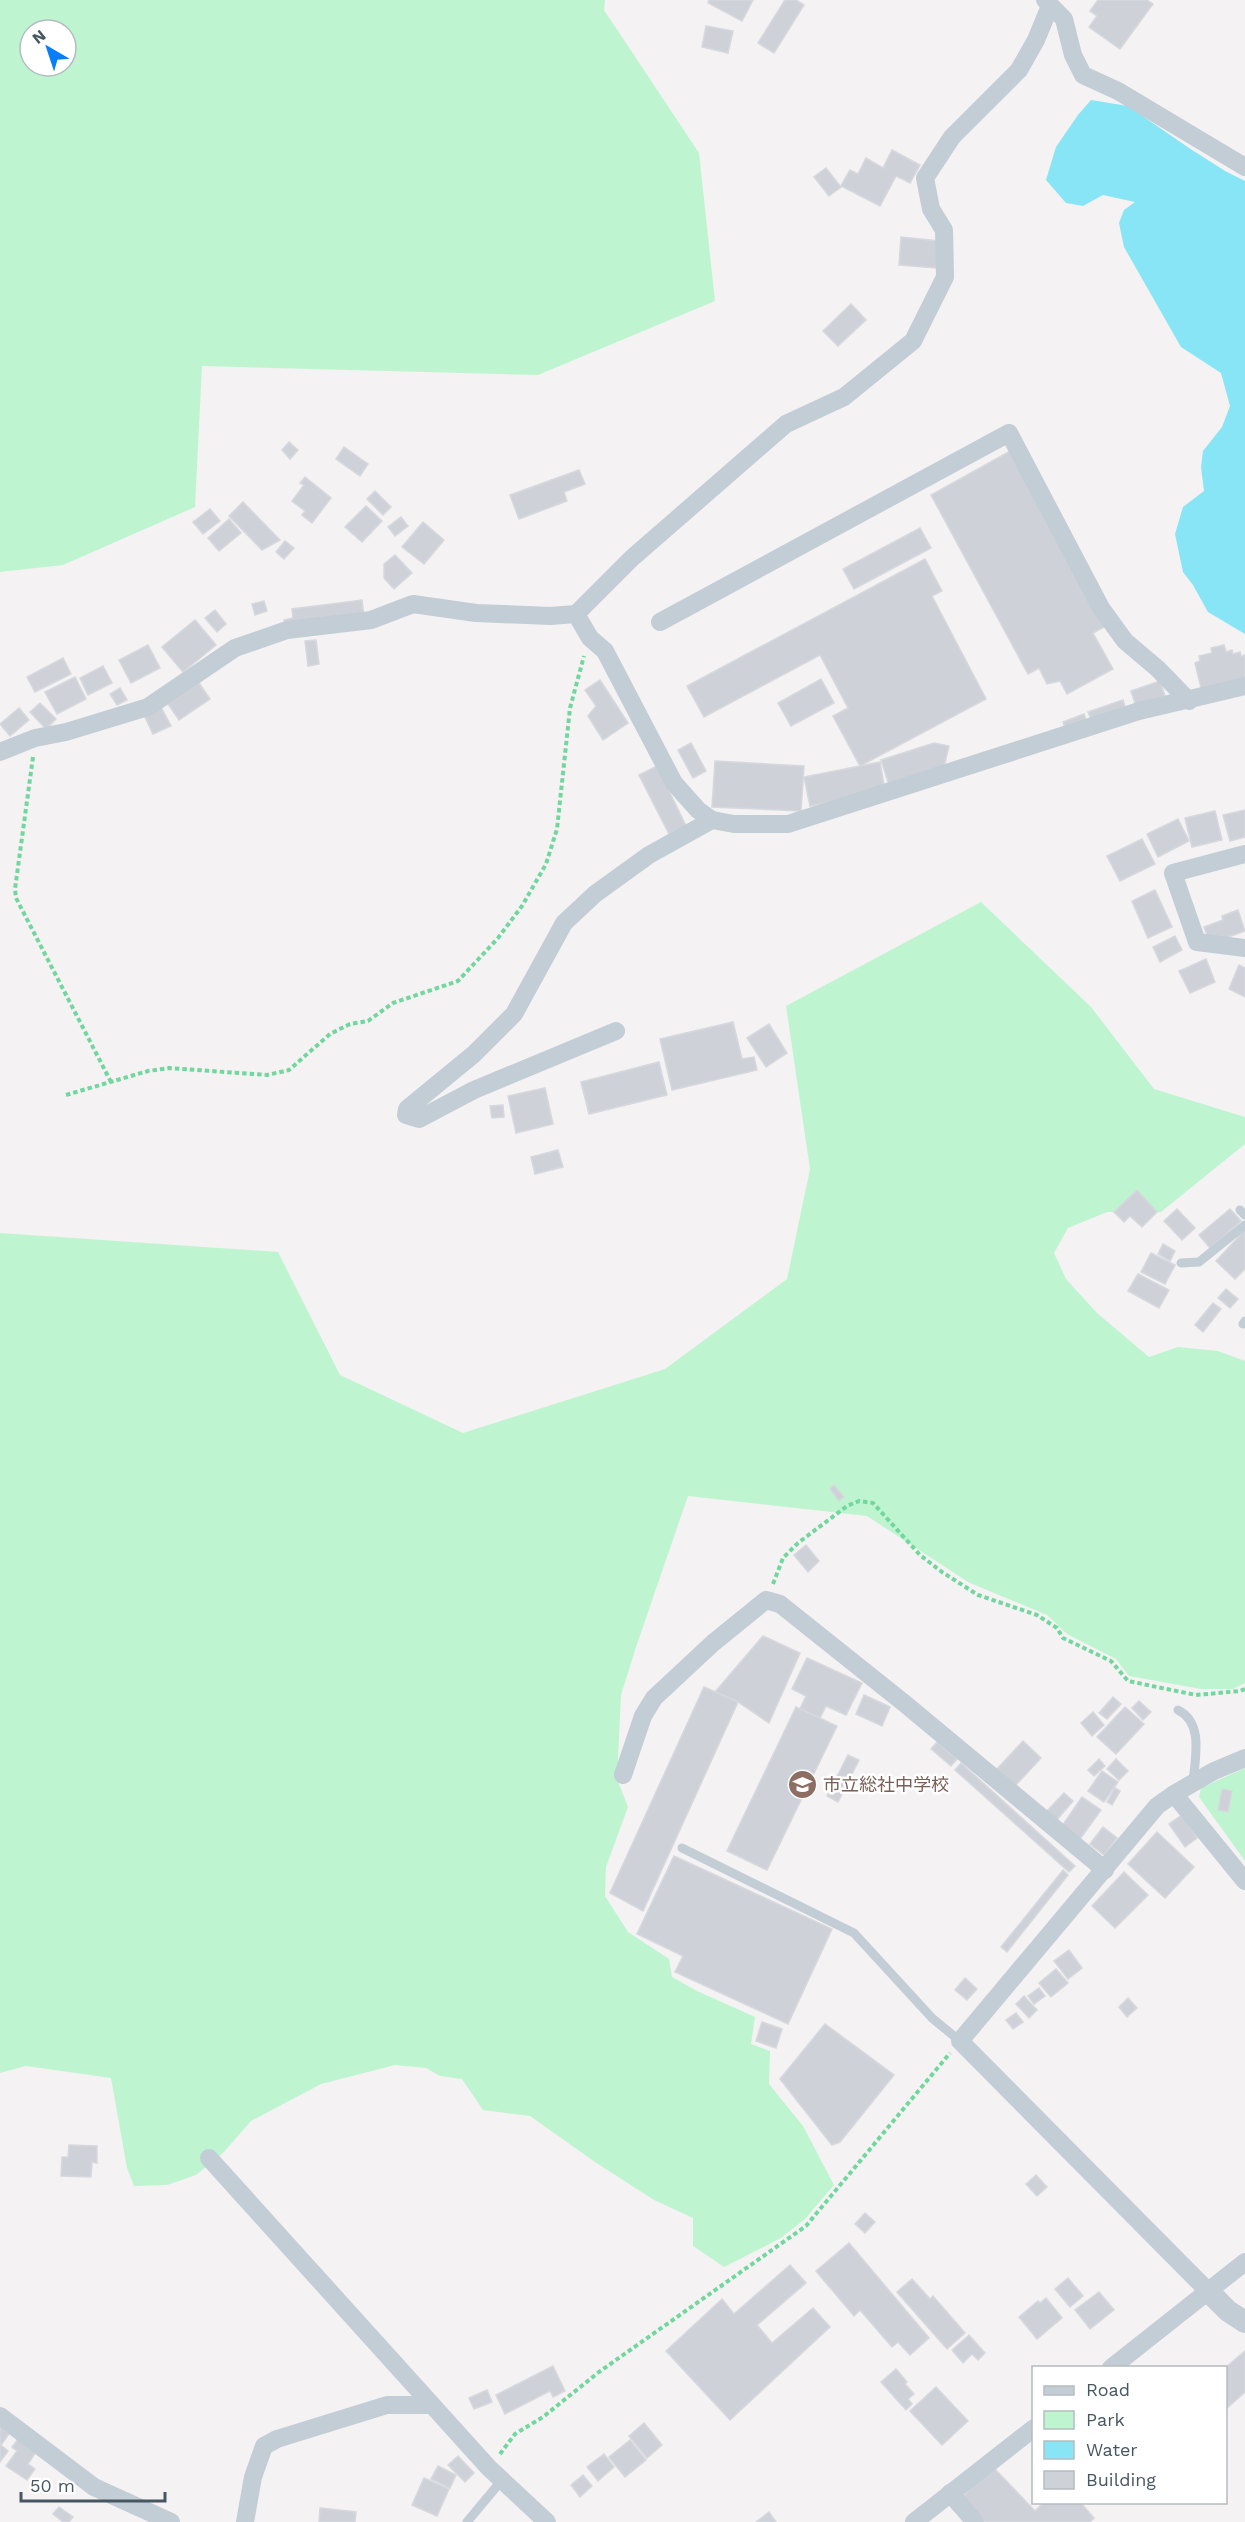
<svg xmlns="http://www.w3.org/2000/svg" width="1245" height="2522" font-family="'Work Sans','Noto Sans JP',sans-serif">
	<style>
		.green { fill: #bef5d0; fill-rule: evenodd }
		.water { fill: #87e5f6 }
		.building { fill: #ced2d8; stroke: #d6d8de; stroke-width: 1.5 }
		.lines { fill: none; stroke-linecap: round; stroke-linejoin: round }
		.path { stroke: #72d79f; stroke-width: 4; stroke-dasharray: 4.5 3; stroke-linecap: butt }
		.service { stroke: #c2cdd5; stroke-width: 9 }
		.minor { stroke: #c2cdd5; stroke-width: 18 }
		.tertiary { stroke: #c2cdd5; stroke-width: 22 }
		.labels { text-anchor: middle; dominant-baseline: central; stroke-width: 5; stroke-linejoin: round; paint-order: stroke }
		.education-label { font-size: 18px; fill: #785e54; stroke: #fff; text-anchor: start }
	</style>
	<rect width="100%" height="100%" fill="#f4f2f2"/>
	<g class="green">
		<path d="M0,0h605l-1,10 95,143 16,148 -177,74 -336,-9 -7,141 -132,58 -63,7zM30,30h36v36h-36z"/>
		<polygon points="981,902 1091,1007 1154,1089 1245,1117 1245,1144 1161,1212 1107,1212 1068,1228 1054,1253 1066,1279 1097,1313 1149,1357 1178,1347 1218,1351 1245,1361 1245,1683 1233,1689 1201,1689 1129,1676 1116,1659 1067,1634 1047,1615 968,1582 867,1516 688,1496 636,1647 621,1695 617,1779 628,1807 606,1867 605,1896 628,1932 669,1959 672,1977 697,1991 755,2017 751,2044 770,2051 769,2084 803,2126 834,2185 805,2219 781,2238 724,2267 693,2246 693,2218 654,2200 595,2162 530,2116 483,2110 462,2079 440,2076 426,2068 395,2065 321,2084 251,2121 223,2153 196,2175 167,2185 134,2186 127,2168 111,2078 26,2066 0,2073 0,1233 278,1252 340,1375 463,1433 665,1369 787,1279 810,1169 786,1006"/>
		<polygon points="1245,1768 1245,1861 1199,1797 1201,1788"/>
	</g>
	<polygon class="water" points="1091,100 1128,106 1189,148 1225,171 1245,181 1245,634 1208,612 1193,585 1183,572 1175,534 1183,507 1204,491 1201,467 1203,451 1222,427 1230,406 1221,373 1181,347 1124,247 1119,223 1124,210 1135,202 1103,195 1083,206 1066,203 1046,180 1056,147 1078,115"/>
	<g class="building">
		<polygon points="709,0 753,0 742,21 708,3"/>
		<polygon points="785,0 796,0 804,5 774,53 758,43"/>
		<polygon points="1098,0 1147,0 1153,4 1120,49 1089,27 1097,16 1090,11"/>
		<polygon points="706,26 733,31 728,53 702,47"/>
		<polygon points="892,150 920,165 910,183 896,176 880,206 841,186 850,170 858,174 866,158 883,168"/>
		<polygon points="826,168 841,187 829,196 814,177"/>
		<polygon points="901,237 939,241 937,268 899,265"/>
		<polygon points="851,304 866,320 838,346 823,331"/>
		<polygon points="289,442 298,450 290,459 282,450"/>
		<polygon points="344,447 368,464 360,476 336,459"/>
		<polygon points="1012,450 1106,626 1093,633 1113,669 1067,694 1060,681 1047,684 1039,668 1028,674 931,495"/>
		<polygon points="579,470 585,484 564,492 567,501 519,519 510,495"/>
		<polygon points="305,477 331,498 312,523 302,515 305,511 292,501 304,485 300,483"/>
		<polygon points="375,491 391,507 383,515 367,499"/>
		<polygon points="243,502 280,540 262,550 229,516"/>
		<polygon points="366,506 382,521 362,542 345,527"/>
		<polygon points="210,509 220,521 203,534 193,522"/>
		<polygon points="401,517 408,526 395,536 388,527"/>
		<polygon points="229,519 241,533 219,551 208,538"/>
		<polygon points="423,522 444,540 424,564 402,547"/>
		<polygon points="920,528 931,548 854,589 843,569"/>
		<polygon points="285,541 294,548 284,559 276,552"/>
		<polygon points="395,555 412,573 394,589 384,578 384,564"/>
		<polygon points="925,559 942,591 932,596 986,699 860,766 833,716 848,708 820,655 704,717 687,686"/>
		<polygon points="362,600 364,617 285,628 284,620 293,618 292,609"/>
		<polygon points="264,601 267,611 255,615 252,604"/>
		<polygon points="215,610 226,624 217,632 205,618"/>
		<polygon points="195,620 216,645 183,672 162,647"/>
		<polygon points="316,640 319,664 308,666 305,641"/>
		<polygon points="148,645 160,668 131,683 119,660"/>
		<polygon points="1224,645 1226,652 1232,650 1233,654 1240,652 1241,656 1245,655 1245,682 1202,692 1195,663 1200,661 1199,656 1212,653 1211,648"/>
		<polygon points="63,658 71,674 35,692 27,677"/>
		<polygon points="103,666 112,683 88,695 80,678"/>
		<polygon points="75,677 86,699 57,714 45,692"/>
		<polygon points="821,679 834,703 791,726 778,703"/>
		<polygon points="600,680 628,723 603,740 588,716 596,706 585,690"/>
		<polygon points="1160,681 1165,696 1136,706 1131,691"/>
		<polygon points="199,683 210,699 179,720 168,704"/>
		<polygon points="120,688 127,700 117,705 110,694"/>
		<polygon points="1123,700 1126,710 1092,722 1088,712"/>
		<polygon points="40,703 56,719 46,729 30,712"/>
		<polygon points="161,707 171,726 153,734 144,715"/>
		<polygon points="19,708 29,720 10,736 0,724"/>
		<polygon points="1084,714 1087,723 1066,731 1063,722"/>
		<polygon points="691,743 706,771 693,778 678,750"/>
		<polygon points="934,743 949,746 943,771 890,788 881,760"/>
		<polygon points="715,761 804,766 801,811 712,807"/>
		<polygon points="880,762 885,791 810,806 804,777"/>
		<polygon points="657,766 686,826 669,834 639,775"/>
		<polygon points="1245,810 1245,837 1230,841 1223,815"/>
		<polygon points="1215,811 1222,840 1192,847 1185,818"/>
		<polygon points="1178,819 1189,841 1158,857 1147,834"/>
		<polygon points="1142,839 1155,864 1120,881 1107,856"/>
		<polygon points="1155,890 1172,927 1148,938 1132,901"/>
		<polygon points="1238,910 1245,931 1220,940 1209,940 1204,927 1223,920 1222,916"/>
		<polygon points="1175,936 1182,950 1160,962 1153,947"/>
		<polygon points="1206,959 1215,982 1190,993 1179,971"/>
		<polygon points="1239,965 1245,968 1245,997 1229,989"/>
		<polygon points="733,1022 742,1059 754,1057 757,1070 672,1090 660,1039"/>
		<polygon points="769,1024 787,1053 766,1067 747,1038"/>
		<polygon points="659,1062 667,1095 589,1114 581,1082"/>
		<polygon points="545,1088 553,1124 516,1133 508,1096"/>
		<polygon points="503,1105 504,1117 492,1118 490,1106"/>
		<polygon points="558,1150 563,1167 535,1174 531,1157"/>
		<polygon points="1137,1190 1157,1212 1142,1227 1130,1216 1124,1222 1114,1212"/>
		<polygon points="1177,1209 1195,1228 1182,1240 1164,1221"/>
		<polygon points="1230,1209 1241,1221 1210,1248 1199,1235"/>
		<polygon points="1245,1230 1245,1269 1235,1279 1216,1261"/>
		<polygon points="1163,1244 1175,1251 1170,1261 1158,1254"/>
		<polygon points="1151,1253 1175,1265 1165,1284 1141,1272"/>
		<polygon points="1138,1274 1169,1290 1159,1308 1128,1291"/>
		<polygon points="1226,1289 1238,1299 1230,1308 1218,1298"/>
		<polygon points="1213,1303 1221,1309 1203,1332 1195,1325"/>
		<polygon points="834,1485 844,1497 839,1501 830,1489"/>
		<polygon points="806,1545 819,1561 808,1572 794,1555"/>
		<polygon points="763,1636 800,1653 769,1723 738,1702 715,1692"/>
		<polygon points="807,1658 862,1683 846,1715 826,1706 820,1718 800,1709 806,1696 792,1689"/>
		<polygon points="704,1687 738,1702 643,1911 610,1893"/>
		<polygon points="864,1695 890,1707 882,1726 856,1714"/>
		<polygon points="1113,1697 1121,1704 1107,1719 1099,1713"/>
		<polygon points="1139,1701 1151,1712 1143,1720 1132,1708"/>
		<polygon points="796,1707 837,1726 767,1870 727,1851"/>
		<polygon points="1125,1707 1144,1724 1116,1754 1097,1737"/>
		<polygon points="1093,1712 1104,1725 1092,1736 1081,1723"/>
		<polygon points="1023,1741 1041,1758 1015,1786 997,1769"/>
		<polygon points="937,1742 957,1759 951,1766 931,1749"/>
		<polygon points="848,1755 859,1760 838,1802 827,1796"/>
		<polygon points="1099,1759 1105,1766 1094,1776 1088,1770"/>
		<polygon points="1116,1759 1128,1771 1119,1780 1107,1769"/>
		<polygon points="961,1763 1075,1866 1069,1872 955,1770"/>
		<polygon points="1102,1771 1118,1782 1104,1802 1088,1791"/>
		<polygon points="1115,1788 1120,1791 1112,1805 1107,1802"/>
		<polygon points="1222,1789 1232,1791 1228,1812 1218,1810"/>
		<polygon points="1064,1793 1073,1801 1056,1821 1046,1812"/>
		<polygon points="1082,1797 1101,1810 1080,1839 1062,1826"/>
		<polygon points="1182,1815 1197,1838 1185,1847 1169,1824"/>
		<polygon points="1103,1827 1117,1838 1104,1855 1090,1844"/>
		<polygon points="1157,1832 1194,1867 1165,1898 1128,1864"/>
		<polygon points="674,1856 832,1929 788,2024 675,1972 683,1956 637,1934"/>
		<polygon points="1063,1870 1068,1875 1007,1952 1001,1947"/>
		<polygon points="1124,1872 1148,1895 1115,1928 1092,1906"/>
		<polygon points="1069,1950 1082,1968 1068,1979 1054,1961"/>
		<polygon points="1056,1969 1068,1983 1051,1997 1039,1983"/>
		<polygon points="965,1978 977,1989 967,2000 955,1990"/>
		<polygon points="1039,1988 1045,1996 1034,2004 1028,1996"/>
		<polygon points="1024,1996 1037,2010 1029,2018 1016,2004"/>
		<polygon points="1128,1998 1137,2008 1127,2017 1119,2007"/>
		<polygon points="1016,2013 1023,2022 1013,2029 1006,2020"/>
		<polygon points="762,2022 782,2029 776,2048 756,2041"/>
		<polygon points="825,2024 894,2075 840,2142 832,2145 780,2079"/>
		<polygon points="69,2145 97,2146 97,2163 92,2162 91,2177 61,2176 62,2157 68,2157"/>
		<polygon points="1036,2175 1047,2187 1037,2196 1026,2184"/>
		<polygon points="865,2213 875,2222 865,2233 855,2224"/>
		<polygon points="849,2243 929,2338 910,2355 898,2342 892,2347 860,2310 854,2316 816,2271"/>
		<polygon points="790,2265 806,2283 757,2325 772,2343 813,2308 830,2327 730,2420 666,2351 722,2299 734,2314"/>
		<polygon points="1068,2278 1083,2296 1070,2307 1055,2289"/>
		<polygon points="912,2279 930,2299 933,2296 965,2333 947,2349 897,2292"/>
		<polygon points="1099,2292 1114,2310 1090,2329 1075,2310"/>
		<polygon points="1046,2298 1062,2318 1037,2339 1019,2317 1038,2301 1040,2303"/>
		<polygon points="969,2335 985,2353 978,2360 972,2354 963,2363 952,2350"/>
		<polygon points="1245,2351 1245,2392 1226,2409 1225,2368"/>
		<polygon points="553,2366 565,2391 553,2397 550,2391 505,2414 496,2395"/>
		<polygon points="896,2369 907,2382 905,2384 914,2394 908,2399 912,2404 906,2410 881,2382"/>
		<polygon points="936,2387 968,2421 942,2445 910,2411"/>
		<polygon points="487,2390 492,2402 474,2409 469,2398"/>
		<polygon points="644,2423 662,2445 647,2458 629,2436"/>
		<polygon points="0,2427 9,2434 1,2445 8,2451 0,2462"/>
		<polygon points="18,2439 36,2452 28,2464 35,2469 27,2480 6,2466 17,2451 12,2447"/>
		<polygon points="630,2440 646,2460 625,2477 609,2457"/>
		<polygon points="604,2454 614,2467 598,2481 587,2467"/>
		<polygon points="458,2456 474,2473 465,2482 448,2465"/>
		<polygon points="438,2466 456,2475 450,2488 431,2479"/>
		<polygon points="993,2467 1035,2511 1044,2502 1080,2502 1094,2518 1090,2522 985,2522 962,2497"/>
		<polygon points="583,2475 592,2486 580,2497 571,2485"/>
		<polygon points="424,2478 449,2489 437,2516 412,2505"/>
		<polygon points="59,2507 73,2517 69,2522 63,2522 53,2514"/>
		<polygon points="320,2508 356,2512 355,2522 319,2522"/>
		<polygon points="769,2512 776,2522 756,2522"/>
	</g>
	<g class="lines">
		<g class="path">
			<polyline points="33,757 15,889 16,898 111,1082"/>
			<polyline points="66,1095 148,1071 169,1068 267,1075 289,1070 330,1034 350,1024 368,1021 393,1003 458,981 498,938 522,906 546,864 557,829 570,708 584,656"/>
			<polyline points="773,1584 783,1558 798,1543 847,1506 859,1501 873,1503 920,1555 942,1572 978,1595 1037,1615 1057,1628 1063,1638 1111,1661 1128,1681 1196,1695 1240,1691 1245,1689"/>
			<polyline points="500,2454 515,2434 543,2417 599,2372 806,2226 950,2053"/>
		</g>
		<g class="service">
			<polyline points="1240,1210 1245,1215"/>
			<polyline points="1181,1263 1199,1262 1245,1225"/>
			<polyline points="1243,1324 1245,1321"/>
			<path d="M1178,1710c26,13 17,48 15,73"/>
			<polyline points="682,1848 854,1933 932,2018 960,2041"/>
			<polyline points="467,2522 502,2480"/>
		</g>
		<g class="minor">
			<polyline points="1045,0 1064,19 1073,55 1083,75 1118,91 1245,167"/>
			<polyline points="576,614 632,558 786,424 844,397 913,341 945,277 944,230 931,209 925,178 952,137 1019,70 1036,40 1050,6"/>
			<polyline points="660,622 1009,433 1101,608 1125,641 1158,669 1189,701"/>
			<polyline points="0,752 35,738 66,732 148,707 235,648 287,630 371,620 413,604 476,613 550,616 576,614 590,638 605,651 674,783 698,810 712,820 734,824 788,824 1139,711 1245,686"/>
			<polyline points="1245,854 1173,873 1197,942 1245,948"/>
			<polyline points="616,1031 474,1090 419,1119 406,1115 407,1109 474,1054 514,1014 564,923 595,894 649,855 712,820"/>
			<polyline points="623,1775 643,1716 654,1698 713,1643 766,1600 780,1604 904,1703 1105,1870"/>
			<polyline points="1174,1794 1214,1771 1245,1758"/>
			<polyline points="209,2158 489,2468 547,2522"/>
			<polyline points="1208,2291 960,2041 1157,1806 1174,1794 1245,1881"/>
			<polyline points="1111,2368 1245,2262"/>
			<polyline points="0,2416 94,2487 171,2522"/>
			<polyline points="950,2493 975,2522"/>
			<polyline points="245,2522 253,2477 264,2446 277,2439 387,2405 432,2405"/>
			<polyline points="914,2522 1034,2428"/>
		</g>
		<polyline class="tertiary" points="1208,2291 1228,2311 1245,2322"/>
	</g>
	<defs>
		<symbol id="school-disc" viewBox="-11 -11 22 22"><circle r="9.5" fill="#8d6e63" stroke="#fff"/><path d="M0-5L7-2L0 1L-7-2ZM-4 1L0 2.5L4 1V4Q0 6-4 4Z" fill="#fff"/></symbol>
	</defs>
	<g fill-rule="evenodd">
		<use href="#school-disc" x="786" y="1768" width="33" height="33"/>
	</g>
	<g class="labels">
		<g class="education-label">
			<text x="823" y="1784">市立総社中学校</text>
		</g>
	</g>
	<rect x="1032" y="2366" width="195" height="138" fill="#ffffff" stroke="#b5bcc0" stroke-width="1.5"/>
	<rect x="1044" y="2386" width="30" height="9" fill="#c2cdd5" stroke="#b5bcc0" stroke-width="1.5"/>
	<text x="1086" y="2396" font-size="18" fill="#475762">Road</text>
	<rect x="1044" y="2411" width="30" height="18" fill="#bef5d0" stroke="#b5bcc0" stroke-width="1.5"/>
	<text x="1086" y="2426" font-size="18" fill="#475762">Park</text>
	<rect x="1044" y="2441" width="30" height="18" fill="#87e5f6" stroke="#b5bcc0" stroke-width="1.5"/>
	<text x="1086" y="2456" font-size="18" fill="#475762">Water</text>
	<rect x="1044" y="2471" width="30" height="18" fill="#ced2d8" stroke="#b5bcc0" stroke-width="1.5"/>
	<text x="1086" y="2486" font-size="18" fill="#475762">Building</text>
	<g transform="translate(48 48) rotate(321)"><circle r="28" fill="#ffffff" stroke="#b5bcc0" stroke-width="1.5"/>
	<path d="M0-4.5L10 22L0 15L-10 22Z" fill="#087ef9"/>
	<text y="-9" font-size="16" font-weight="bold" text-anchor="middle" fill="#475762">N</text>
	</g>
	<path d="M21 2492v9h144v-9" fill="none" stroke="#475762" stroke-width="3"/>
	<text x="30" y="2492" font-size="18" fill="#475762" stroke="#ffffff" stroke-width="4.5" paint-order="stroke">50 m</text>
</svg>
